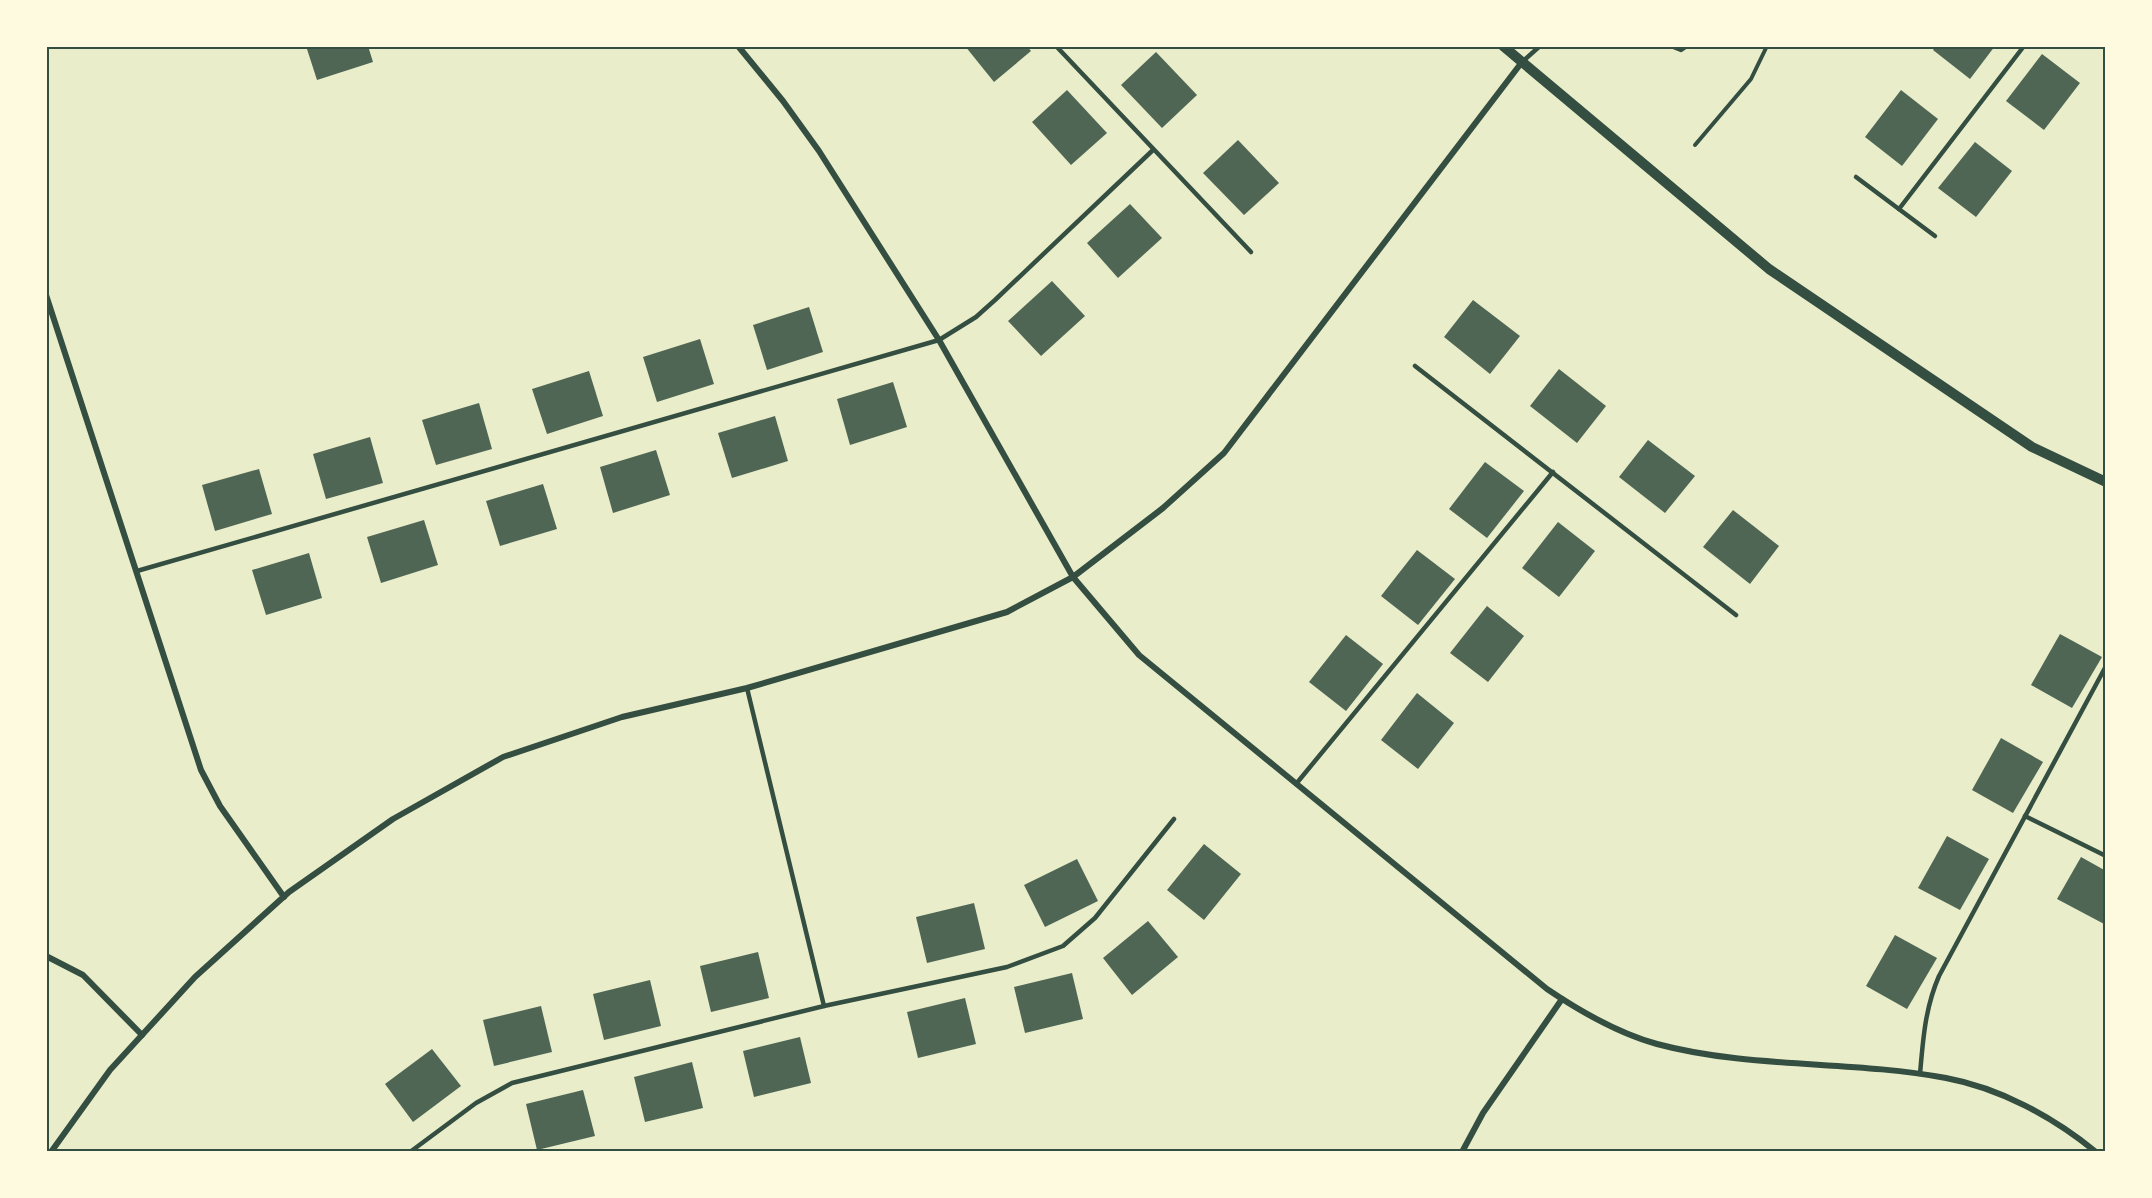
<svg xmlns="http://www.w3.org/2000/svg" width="2152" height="1198" font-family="Manrope,sans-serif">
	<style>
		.building { fill: #4f6655 }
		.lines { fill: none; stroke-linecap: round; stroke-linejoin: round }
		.path { stroke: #344e41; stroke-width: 4 }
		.service { stroke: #344e41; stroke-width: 4.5 }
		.minor { stroke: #344e41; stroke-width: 6 }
		.tertiary { stroke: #344e41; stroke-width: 10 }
		.neatline { fill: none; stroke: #344e41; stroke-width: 2 }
	</style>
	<rect width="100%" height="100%" fill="#e9edc9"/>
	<g class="building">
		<polygon points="306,46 368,46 373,62 317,80"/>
		<polygon points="965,46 1027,46 1031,51 994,82"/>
		<polygon points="1936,46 1995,46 1970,79 1933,50"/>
		<polygon points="1156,52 1197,95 1162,128 1121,85"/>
		<polygon points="2042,54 2080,83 2044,130 2006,101"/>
		<polygon points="1067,90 1107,133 1071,165 1032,122"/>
		<polygon points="1901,90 1938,119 1902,166 1865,137"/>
		<polygon points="1238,140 1279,183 1244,215 1203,173"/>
		<polygon points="1975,142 2012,171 1976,217 1938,188"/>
		<polygon points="1130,204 1162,238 1118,278 1087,243"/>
		<polygon points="1052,281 1085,316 1041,356 1008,321"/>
		<polygon points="1473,300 1520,336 1490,374 1444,337"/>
		<polygon points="809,307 823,352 767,370 753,325"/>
		<polygon points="700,339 714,384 657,402 643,357"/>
		<polygon points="1559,369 1606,406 1577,443 1530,406"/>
		<polygon points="589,371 603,416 547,434 532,389"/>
		<polygon points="893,382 907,427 850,445 837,399"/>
		<polygon points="479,403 492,449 436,465 422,420"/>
		<polygon points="775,416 788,461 732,478 718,433"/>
		<polygon points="370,437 383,483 326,499 313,454"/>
		<polygon points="1648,440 1695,476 1665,513 1619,477"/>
		<polygon points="656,450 670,495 613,513 600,467"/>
		<polygon points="1485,462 1524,491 1487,538 1449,509"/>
		<polygon points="259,469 272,514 215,531 202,485"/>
		<polygon points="543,484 557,529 500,546 486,501"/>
		<polygon points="1733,510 1779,546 1750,584 1703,547"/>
		<polygon points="424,520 438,565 381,583 367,537"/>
		<polygon points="1558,522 1595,551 1559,597 1522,568"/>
		<polygon points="1417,550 1455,579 1418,625 1381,596"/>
		<polygon points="309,553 322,598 266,615 252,570"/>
		<polygon points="1487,606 1524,636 1488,682 1450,653"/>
		<polygon points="2060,634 2102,657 2072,708 2031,685"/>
		<polygon points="1346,635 1383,664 1346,711 1309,682"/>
		<polygon points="1417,693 1454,723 1418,769 1381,740"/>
		<polygon points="2001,738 2043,762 2013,813 1972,790"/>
		<polygon points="1947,836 1989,859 1960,910 1918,888"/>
		<polygon points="1204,844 1241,874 1204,920 1167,890"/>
		<polygon points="2081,857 2106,871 2106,925 2057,899"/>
		<polygon points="1077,859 1098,901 1045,927 1024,885"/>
		<polygon points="974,903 985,949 927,963 916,917"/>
		<polygon points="1148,921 1178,957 1132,995 1103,958"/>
		<polygon points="1895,935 1937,958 1907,1009 1866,986"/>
		<polygon points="758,952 769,998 711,1012 700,966"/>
		<polygon points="1072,973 1083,1019 1025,1033 1014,987"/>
		<polygon points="650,980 661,1026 604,1040 593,994"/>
		<polygon points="965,998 976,1044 918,1058 907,1012"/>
		<polygon points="541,1006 552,1052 494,1066 483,1020"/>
		<polygon points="800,1037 811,1083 754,1097 743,1051"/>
		<polygon points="432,1049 461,1086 413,1122 385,1084"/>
		<polygon points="692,1062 703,1108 645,1122 634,1077"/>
		<polygon points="583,1090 595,1136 537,1150 526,1104"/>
	</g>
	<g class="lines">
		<polyline class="path" points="1695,145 1751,79 1767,46"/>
		<g class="service">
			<polyline points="1056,46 1251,252"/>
			<polyline points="1671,46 1681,50 1687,46"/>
			<polyline points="1522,62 1540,46"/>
			<polyline points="1856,177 1935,236"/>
			<polyline points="1899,209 2024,46"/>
			<polyline points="1415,366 1736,615"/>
			<polyline points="137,571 939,340 976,317 995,300 1153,150"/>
			<polyline points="1296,784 1553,472"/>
			<polyline points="2025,816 2106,856"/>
			<polyline points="824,1006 1007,967 1063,946 1095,918 1174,819"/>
			<path d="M1920,1074c3,-34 5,-66 19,-98l167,-310"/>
			<polyline points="410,1152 476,1103 512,1083 824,1006 747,688"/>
		</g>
		<g class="minor">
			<path d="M738,46l45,55 36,50 120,189 134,237 66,78 408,334c34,23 70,44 110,55 93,25 193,16 289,34 54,10 107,39 150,74"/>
			<polyline points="46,295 201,770 220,806 284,897"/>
			<polyline points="46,956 83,975 142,1035"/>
			<polyline points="51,1152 110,1070 195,977 289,892 393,819 503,757 622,717 747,688 1007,612 1073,577 1163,508 1224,453 1522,62"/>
			<polyline points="1462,1152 1483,1113 1562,999"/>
		</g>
		<polyline class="tertiary" points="1503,46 1769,269 2032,447 2106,482"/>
	</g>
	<rect width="2152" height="1198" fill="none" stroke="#fefae0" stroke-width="96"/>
	<rect x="48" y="48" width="2056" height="1102" class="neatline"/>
</svg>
